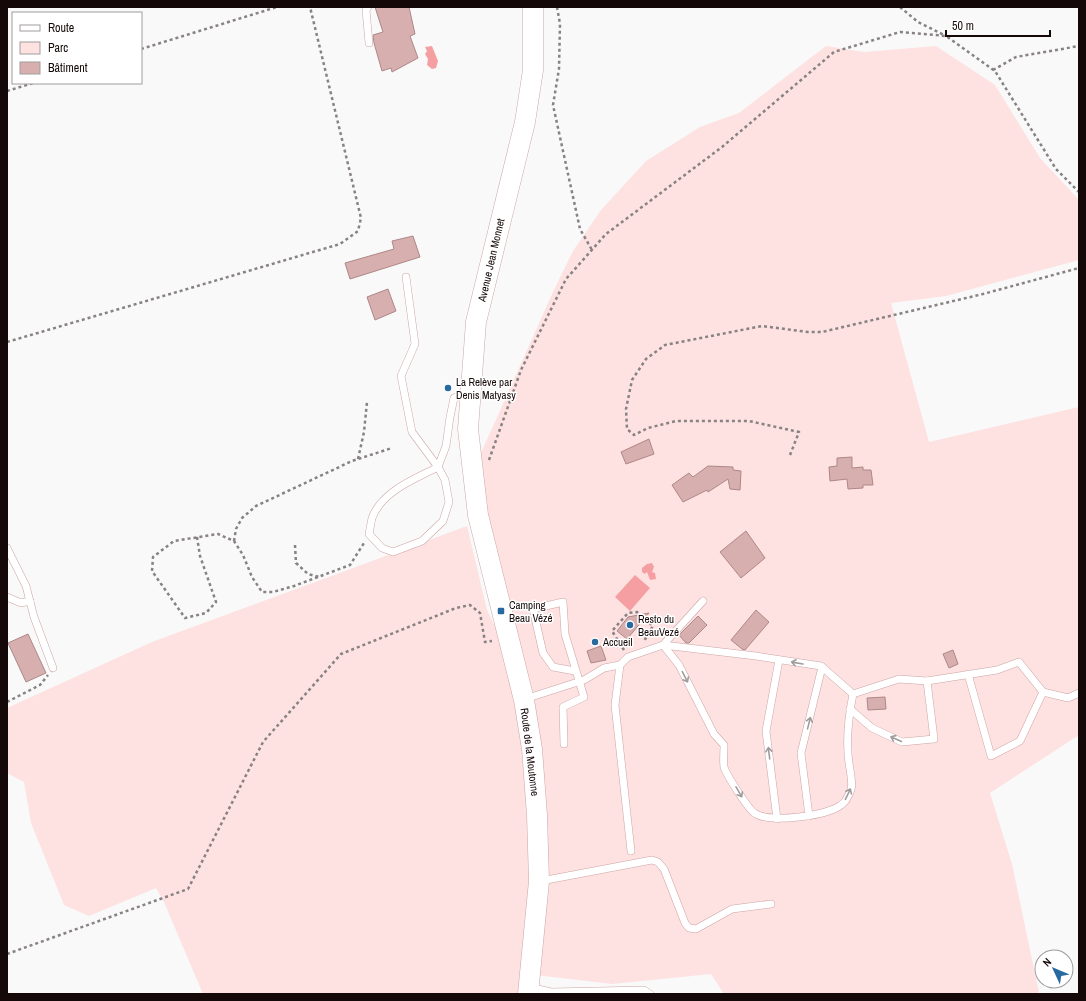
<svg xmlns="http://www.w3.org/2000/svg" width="1086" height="1001" font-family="'Archivo Narrow',sans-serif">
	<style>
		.green { fill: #fee1e1 }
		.water { fill: #f69fa2 }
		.building { fill: #d8afaf; stroke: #ae8787 }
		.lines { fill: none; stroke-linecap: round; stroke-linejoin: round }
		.service-casing { stroke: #cda4a4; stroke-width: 8 }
		.secondary-casing { stroke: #cda4a4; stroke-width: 21 }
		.path { stroke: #888282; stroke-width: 2.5; stroke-dasharray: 3 3; stroke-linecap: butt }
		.service { stroke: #fff; stroke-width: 7 }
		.secondary { stroke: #fff; stroke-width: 20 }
		.oneway { stroke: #a19c9c }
		.poi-dot { fill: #286aa0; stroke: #fff; stroke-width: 1.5 }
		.labels { text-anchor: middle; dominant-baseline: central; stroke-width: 3; stroke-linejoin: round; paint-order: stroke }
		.street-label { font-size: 11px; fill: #150808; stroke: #fff }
		.poi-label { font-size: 11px; fill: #150808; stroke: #fff; text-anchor: start }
	</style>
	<rect width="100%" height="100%" fill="#f9f9f9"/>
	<g class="green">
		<polygon points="826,46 864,52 936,46 995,85 1040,158 1079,200 1079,260 946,296 891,303 929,442 1079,407 1079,735 990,793 1012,864 1039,993 724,994 711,974 612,984 536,975 545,865 490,534 481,453 553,292 573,251 601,210 646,161 700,127 739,113"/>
		<polygon points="467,526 487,610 505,647 528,752 533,874 523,994 203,994 164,902 156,888 89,916 64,905 31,823 24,782 7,773 7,708 152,642"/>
	</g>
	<g class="water">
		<polygon points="432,46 438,61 436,68 432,69 427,65 428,59 425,54 427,51 425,47"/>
		<polygon points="652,563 654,567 652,572 655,573 656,579 650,580 647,572 645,574 642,572 642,568 647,564"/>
		<polygon points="635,575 650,588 630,611 615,597"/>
	</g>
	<g class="building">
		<polygon points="375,7 409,7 415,34 410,36 418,58 392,72 391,68 382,71 374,43 373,35 383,32"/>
		<polygon points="413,236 420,257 350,279 345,263 394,249 392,241"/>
		<polygon points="388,289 396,311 375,320 367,297"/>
		<polygon points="649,439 654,454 626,464 621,452"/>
		<polygon points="852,457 852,468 863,467 863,470 871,470 873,485 863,485 863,488 848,489 847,479 830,481 829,467 837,466 837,458"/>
		<polygon points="708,466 733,467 733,470 741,471 740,490 730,489 728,479 708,492 707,490 683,502 672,485 689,473 693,477"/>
		<polygon points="746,531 765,558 741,578 720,552"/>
		<polygon points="756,610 769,622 745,650 742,649 731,640"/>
		<polygon points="649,613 627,639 617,631 628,617"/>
		<polygon points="698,616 707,625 689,643 686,643 679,635"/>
		<polygon points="28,634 46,673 26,682 8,643"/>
		<polygon points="601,646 606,660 591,663 587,651"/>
		<polygon points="953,650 958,664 949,668 943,654"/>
		<polygon points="885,697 886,709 868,710 867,698"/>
	</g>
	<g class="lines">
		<defs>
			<g id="service">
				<polyline points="368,7 366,10 369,43"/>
				<polyline points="406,277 415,344 401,376 412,432 438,467 446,446 450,417 454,398 469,392"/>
				<path d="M438,467l7,13 4,22 -6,19 -21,20 -29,11 -11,-4 -13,-14c1,-5 2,-11 3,-16 10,-27 43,-39 66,-51z"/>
				<polyline points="7,548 26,586 34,617 53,668"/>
				<polyline points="7,597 21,603 30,601"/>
				<path d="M663,645l16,20 35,69 10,11c0,7 -1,15 0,22 2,7 25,44 32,47 15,9 71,2 85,-9 3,-2 6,-6 7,-9 6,-8 3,-18 2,-27 -5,-25 -2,-50 3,-75"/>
				<polyline points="663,645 756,656 821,666 853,694"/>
				<polyline points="968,674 991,756 1020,741 1043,692"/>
				<polyline points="853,694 899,679 927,681 997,670 1019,662 1043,692 1068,698 1079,693"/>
				<polyline points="525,699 584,680 604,668 620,665"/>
				<polyline points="850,709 872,728 902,742 934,739 927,681"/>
				<polyline points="564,744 563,707 584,697 565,634 563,602 533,609 543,653 553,667 575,671"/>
				<polyline points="809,816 801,753 822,667"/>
				<polyline points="777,819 766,731 779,660"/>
				<polyline points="631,851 615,705 620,665 628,657 663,645 703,601"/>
				<polyline points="541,881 652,860 658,862 664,869 685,923 689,928 696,929 732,909 771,904"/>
				<polyline points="529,987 551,992 644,990 650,994"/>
			</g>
			<polyline id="secondary" points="528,994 539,881 537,815 532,749 524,700 478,515 468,429 476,322 525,122 533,70 533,7"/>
		</defs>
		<use href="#service" class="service-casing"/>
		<use href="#secondary" class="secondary-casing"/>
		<g class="path">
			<polyline points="557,7 560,24 559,69 553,105 580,229 592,250"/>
			<polyline points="900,7 918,22 944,35"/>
			<polyline points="141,49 277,7"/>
			<polyline points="993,70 1016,57 1079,46"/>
			<polyline points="7,91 33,83"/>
			<polyline points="7,342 340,244 358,231 361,218 310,7"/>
			<polyline points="790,455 799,432 749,421 676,421 648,428 634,435 627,429 626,409 632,380 646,359 665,345 762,326 808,332 822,332 983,294 1079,268"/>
			<polyline points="358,459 364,432 367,402"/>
			<polyline points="489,460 521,370 566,279 606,234 722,147 834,52 900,32 946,36 995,71 1056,169 1079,192"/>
			<polyline points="197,537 200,556 216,602 206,613 185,618 152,571 153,557 174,541 218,534 234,541 243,555 252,577 262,592 273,592 294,586 350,565 364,543"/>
			<polyline points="234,541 236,529 242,518 256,506 352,461 392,448"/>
			<polyline points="295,545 296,563 308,574 319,577"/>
			<polyline points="624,650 612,631 628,613 637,612 653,626 644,641"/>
			<polyline points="7,702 40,685 48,675"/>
			<polyline points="7,954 188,889 263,742 341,654 456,608 470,605 480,613 485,642 492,641"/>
		</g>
		<use href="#service" class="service"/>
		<use href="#secondary" class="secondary"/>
	</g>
	<defs><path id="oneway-shaft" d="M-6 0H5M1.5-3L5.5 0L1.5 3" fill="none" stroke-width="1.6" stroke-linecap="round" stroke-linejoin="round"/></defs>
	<g class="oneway">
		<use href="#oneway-shaft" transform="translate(797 663) rotate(-170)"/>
		<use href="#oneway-shaft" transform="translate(685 677) rotate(63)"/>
		<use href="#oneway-shaft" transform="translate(809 723) rotate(-76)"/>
		<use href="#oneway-shaft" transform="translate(896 739) rotate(-156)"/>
		<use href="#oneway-shaft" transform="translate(769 753) rotate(-97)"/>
		<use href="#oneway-shaft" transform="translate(739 792) rotate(60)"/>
		<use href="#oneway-shaft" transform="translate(848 794) rotate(-64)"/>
	</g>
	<g class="poi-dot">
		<circle cx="448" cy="388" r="4"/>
		<rect x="497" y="607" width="8" height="8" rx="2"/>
		<circle cx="630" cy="625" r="4"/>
		<circle cx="595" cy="642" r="4"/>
	</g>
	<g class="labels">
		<g class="street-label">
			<text transform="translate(491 260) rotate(-77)">Avenue Jean Monnet</text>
			<text transform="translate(530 752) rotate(83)">Route de la Moutonne</text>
		</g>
		<g class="poi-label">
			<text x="456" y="382">La Relève par<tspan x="456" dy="13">Denis Matyasy</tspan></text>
			<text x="509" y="605">Camping<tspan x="509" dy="13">Beau Vézé</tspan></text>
			<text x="638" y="619">Resto du<tspan x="638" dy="13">BeauVezé</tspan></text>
			<text x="603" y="642">Accueil</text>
		</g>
	</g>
	<rect width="1086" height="1001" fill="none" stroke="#150808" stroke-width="16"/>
	<rect x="12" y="12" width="130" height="72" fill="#ffffff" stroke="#a19c9c"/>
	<rect x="20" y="25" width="20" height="6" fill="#ffffff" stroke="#a19c9c"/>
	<text x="48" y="32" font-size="12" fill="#150808">Route</text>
	<rect x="20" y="42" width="20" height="12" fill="#fee1e1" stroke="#a19c9c"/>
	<text x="48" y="52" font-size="12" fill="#150808">Parc</text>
	<rect x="20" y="62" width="20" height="12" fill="#d8afaf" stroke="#a19c9c"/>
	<text x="48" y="72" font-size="12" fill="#150808">Bâtiment</text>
	<g transform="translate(1054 969) rotate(314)"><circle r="19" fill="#ffffff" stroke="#a19c9c"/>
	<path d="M0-3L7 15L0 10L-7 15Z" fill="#286aa0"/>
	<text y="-6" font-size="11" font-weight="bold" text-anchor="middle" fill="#150808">N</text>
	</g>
	<path d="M946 30v6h104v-6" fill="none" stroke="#150808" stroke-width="2"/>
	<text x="952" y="30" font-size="12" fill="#150808" stroke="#ffffff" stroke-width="3" paint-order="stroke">50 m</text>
</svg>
